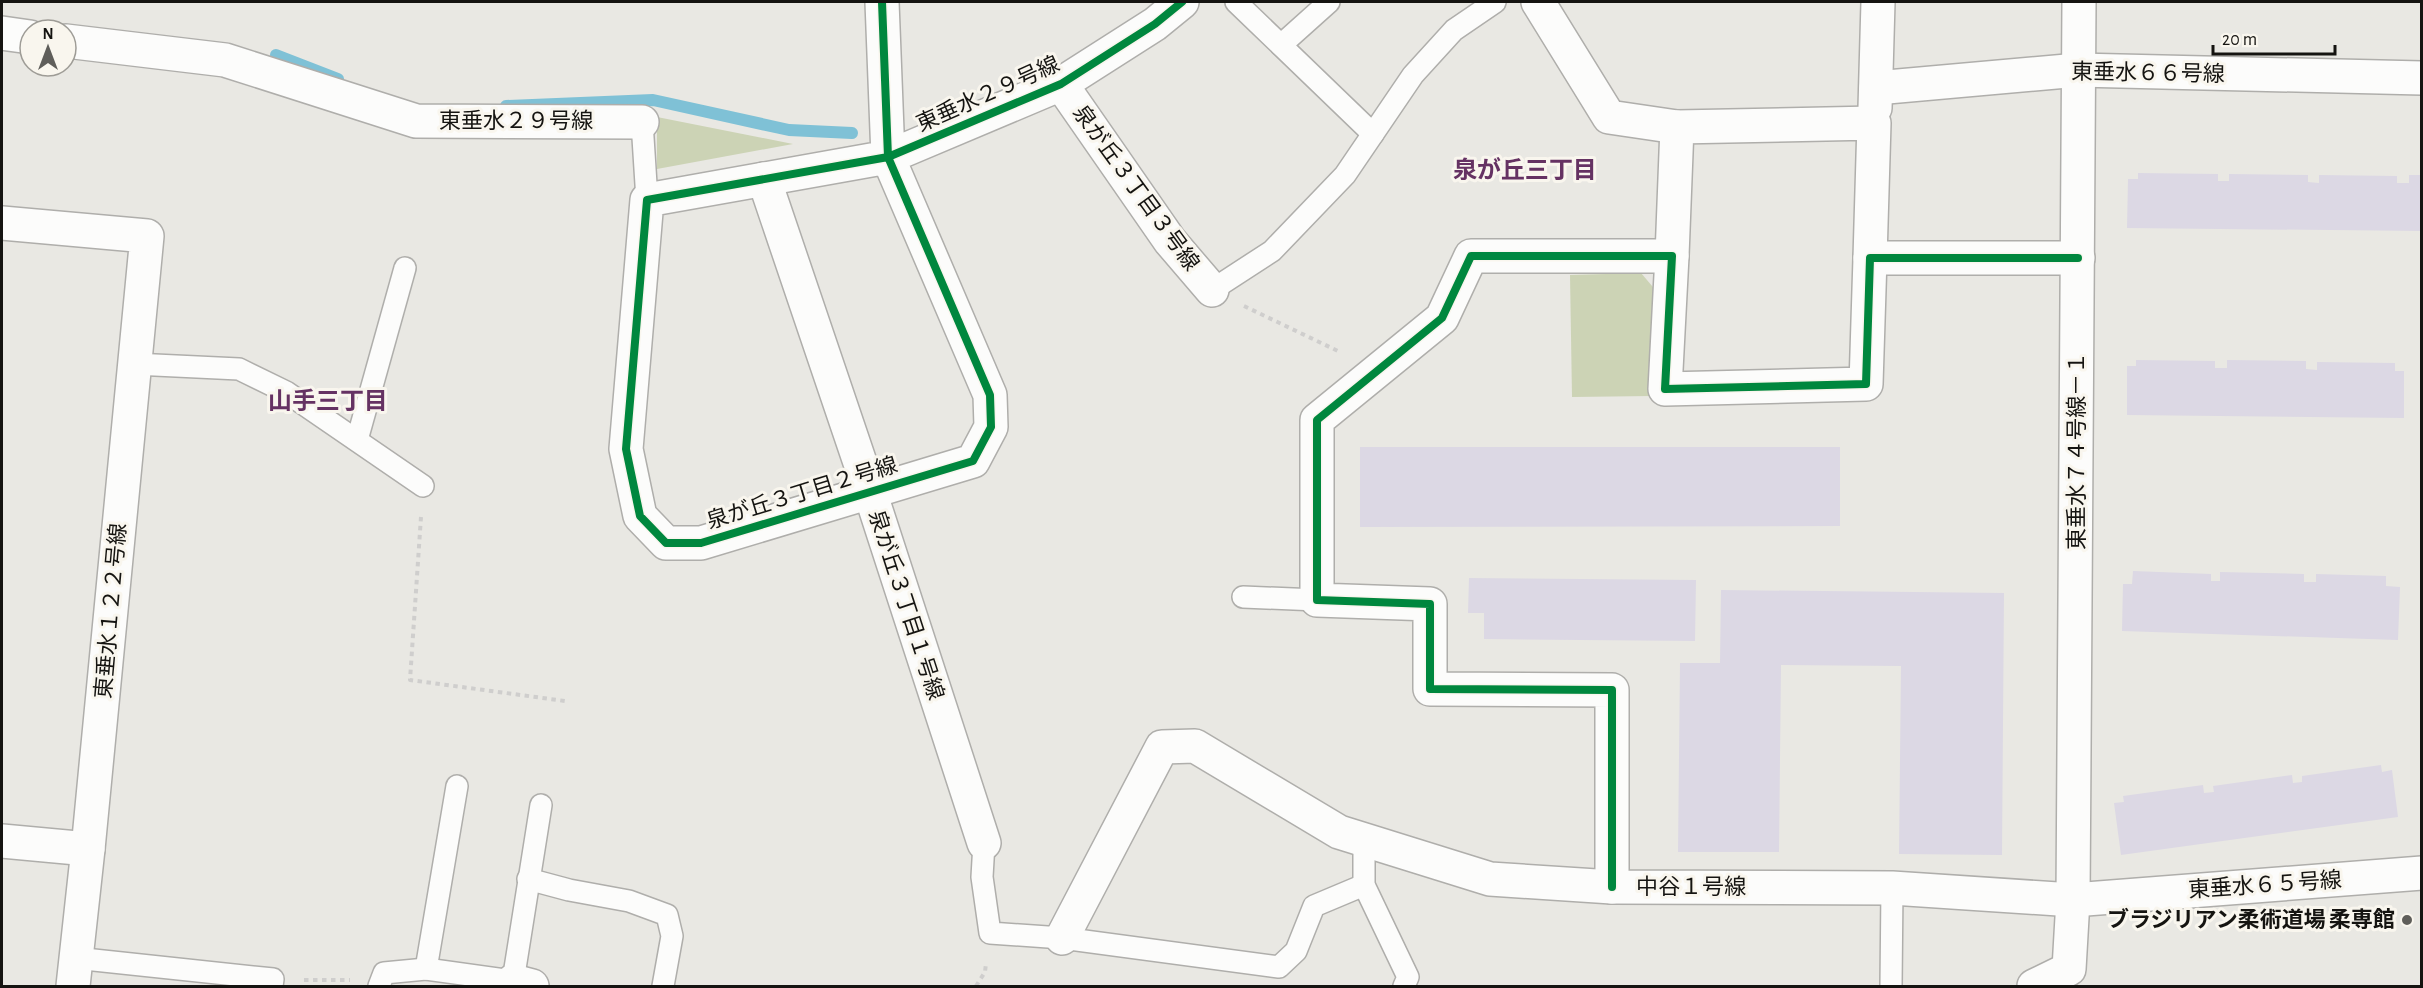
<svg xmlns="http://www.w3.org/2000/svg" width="2423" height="988" font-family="'Alegreya Sans','Noto Sans JP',sans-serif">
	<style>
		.green { fill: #ccd3b5 }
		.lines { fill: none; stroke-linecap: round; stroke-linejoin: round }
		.stream { stroke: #7fc1d6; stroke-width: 12 }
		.building { fill: #dcd8e4 }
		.service-casing { stroke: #afaeab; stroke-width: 24 }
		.minor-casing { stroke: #afaeab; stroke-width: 36 }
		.path { stroke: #cfcecd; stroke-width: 4; stroke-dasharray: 4.5 4.5; stroke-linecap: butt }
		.service { stroke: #fcfcfb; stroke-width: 21 }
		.minor { stroke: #fcfcfb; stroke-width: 33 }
		.cycleway-casing { stroke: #f9f6ee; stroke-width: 11 }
		.cycleway { stroke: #00873e; stroke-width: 8 }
		.poi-dot { fill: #5f5e5a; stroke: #f9f6ee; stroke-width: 2 }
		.labels { text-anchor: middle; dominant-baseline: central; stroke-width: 6; stroke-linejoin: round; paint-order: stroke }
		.street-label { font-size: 22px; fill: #151411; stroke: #f9f6ee }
		.poi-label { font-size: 22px; font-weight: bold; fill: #151411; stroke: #f9f6ee; text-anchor: end }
		.neighbourhood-label { font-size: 24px; font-weight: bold; fill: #653263; stroke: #f9f6ee }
	</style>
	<rect width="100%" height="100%" fill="#e9e8e3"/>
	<g class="green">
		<polygon points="657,117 793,144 657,169"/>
		<polygon points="1641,273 1658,293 1652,396 1572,397 1570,275"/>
	</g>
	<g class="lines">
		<g class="stream">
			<polyline points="276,55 338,79"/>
			<polyline points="506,106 653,100 789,130 852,133"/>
		</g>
	</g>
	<g class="building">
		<polygon points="2138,173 2218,174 2218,181 2229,181 2229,174 2308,175 2308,182 2319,183 2319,175 2397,176 2397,183 2409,183 2409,175 2422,175 2422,231 2127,228 2128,179 2138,179"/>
		<polygon points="2136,360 2215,361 2215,368 2227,368 2227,360 2306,361 2306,369 2317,370 2317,362 2395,363 2395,371 2404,371 2404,418 2127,415 2127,366 2136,366"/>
		<polygon points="1360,447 1840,447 1840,526 1360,527"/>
		<polygon points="2133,571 2211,574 2211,581 2220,581 2220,572 2304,574 2304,582 2316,582 2316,574 2386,576 2386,586 2400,587 2398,640 2122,631 2123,584 2132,584"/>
		<polygon points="1469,578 1696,580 1695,641 1484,639 1484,613 1468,613"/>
		<polygon points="1721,590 2004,593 2002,855 1899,854 1901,666 1781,665 1779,852 1678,852 1680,663 1720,663"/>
		<polygon points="2381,765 2382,772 2392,770 2398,817 2121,855 2114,803 2124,802 2123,796 2203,785 2204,793 2214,792 2213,786 2292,775 2293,783 2302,782 2302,776"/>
	</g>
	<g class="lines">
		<defs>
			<g id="service">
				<polyline points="1236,2 1373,134"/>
				<polyline points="1281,45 1329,2"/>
				<polyline points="642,122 647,200"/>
				<polyline points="1212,290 1272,251 1345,175 1413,75 1454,30 1495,2"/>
				<polyline points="134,364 239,369 286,392 423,486"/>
				<polyline points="357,440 405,268"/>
				<polyline points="1243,597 1317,600"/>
				<polyline points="457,786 426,969 513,981 541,805"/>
				<polyline points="1364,840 1364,885 1408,977 1404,986"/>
				<polyline points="984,843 982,877 990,933 1062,938 1279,967 1296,951 1314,906 1364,885"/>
				<polyline points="528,879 569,890 629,901 667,915 672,936 663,986"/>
				<polyline points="75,958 273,979 272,986"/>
				<polyline points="379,986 384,973 426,969"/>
				<polyline points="1891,986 1892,888"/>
			</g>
			<g id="minor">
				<polyline points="882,2 888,157 990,395 991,427 973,461 701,543 666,543 640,516 626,449 647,200 888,157 1061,84 1155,24 1182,2"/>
				<polyline points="1538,2 1609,117 1677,127"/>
				<polyline points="2,33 30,37"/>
				<polyline points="66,41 225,60 416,121 642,122"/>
				<polyline points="1061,84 1170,241 1212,290"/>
				<polyline points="1876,88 2078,70 2422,78"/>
				<polyline points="1875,108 1878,2"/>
				<polyline points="764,179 870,492 984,843"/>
				<polyline points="2,223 147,236 88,849 73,986"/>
				<polyline points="1672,256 1677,127 1874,123 1870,258"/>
				<polyline points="2,841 88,849"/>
				<polyline points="1612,887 1612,690 1430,689 1430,604 1317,600 1317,420 1442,318 1471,256 1672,256 1665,389 1866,384 1870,258 2078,258"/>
				<polyline points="1062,938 1162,747 1195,746 1339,832 1490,879 1612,887 1892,888 2073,900 2422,873"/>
				<polyline points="513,986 513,981 532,986"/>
				<polyline points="2034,986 2069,969 2073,900 2079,2"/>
			</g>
		</defs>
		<use href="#service" class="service-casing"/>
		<use href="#minor" class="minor-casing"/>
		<g class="path">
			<polyline points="1244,306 1340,352"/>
			<polyline points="421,517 410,680 565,701"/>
			<polyline points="304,980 350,980"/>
			<polyline points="976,986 985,972 986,963"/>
		</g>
		<use href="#service" class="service"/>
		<use href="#minor" class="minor"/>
		<defs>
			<g id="cycleway">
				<polyline points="882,2 888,157 990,395 991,427 973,461 701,543 666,543 640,516 626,449 647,200 888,157 1061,84 1155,24 1182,2"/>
				<polyline points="1612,887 1612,690 1430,689 1430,604 1317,600 1317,420 1442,318 1471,256 1672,256 1665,389 1866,384 1870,258 2078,258"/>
			</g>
		</defs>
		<use href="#cycleway" class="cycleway-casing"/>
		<use href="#cycleway" class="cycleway"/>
	</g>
	<circle class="poi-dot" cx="2407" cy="920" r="6"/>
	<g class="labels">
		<g class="street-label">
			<text transform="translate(2148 73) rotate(1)">東垂水６６号線</text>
			<text transform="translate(988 94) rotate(-24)">東垂水２９号線</text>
			<text x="516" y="121">東垂水２９号線</text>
			<text transform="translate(1136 188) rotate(54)">泉が丘３丁目３号線</text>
			<text transform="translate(2077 451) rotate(-90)">東垂水７４号線－１</text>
			<text transform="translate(802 493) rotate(-17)">泉が丘３丁目２号線</text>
			<text transform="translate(906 605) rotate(72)">泉が丘３丁目１号線</text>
			<text transform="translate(111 611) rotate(-85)">東垂水１２２号線</text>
			<text transform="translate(2265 885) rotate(-4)">東垂水６５号線</text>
			<text x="1691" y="887">中谷１号線</text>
		</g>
		<g class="poi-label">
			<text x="2395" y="920">ブラジリアン柔術道場 柔専館</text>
		</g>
		<g class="neighbourhood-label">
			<text x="1525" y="171">泉が丘三丁目</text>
			<text x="328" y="402">山手三丁目</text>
		</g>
	</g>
	<rect width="2423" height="988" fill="none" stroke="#151411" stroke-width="6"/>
	<g transform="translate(48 48)"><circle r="28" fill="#f9f6ee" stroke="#9e9c96" stroke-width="1.5"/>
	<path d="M0-4.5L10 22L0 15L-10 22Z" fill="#5f5e5a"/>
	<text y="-9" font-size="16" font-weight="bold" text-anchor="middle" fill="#151411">N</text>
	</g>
	<path d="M2213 45v9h122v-9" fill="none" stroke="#151411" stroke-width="3"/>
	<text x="2222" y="45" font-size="18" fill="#151411" stroke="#f9f6ee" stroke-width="4.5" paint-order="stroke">20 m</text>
</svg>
